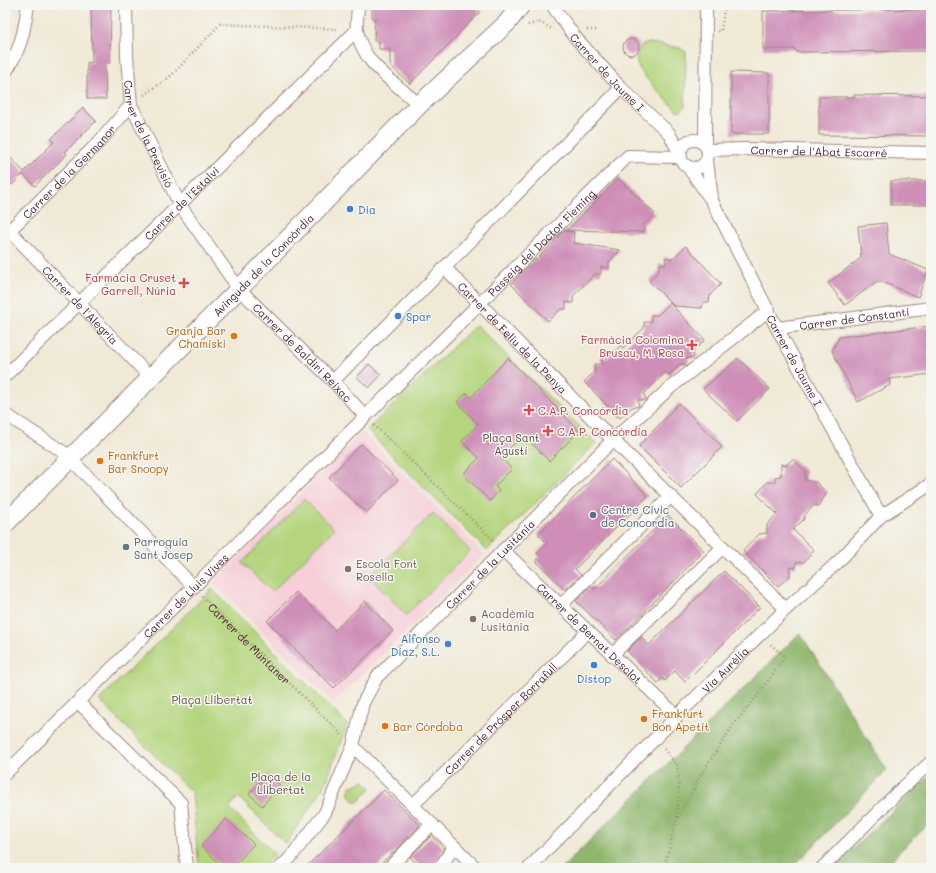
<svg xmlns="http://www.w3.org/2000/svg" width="936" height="873" font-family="Mali,sans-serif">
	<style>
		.built { fill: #f6cfd8 }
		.green { fill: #b4d57d; stroke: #7f7a54 }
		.forest { fill: #8fb66c; stroke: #6c6a4c }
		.building { fill: #ce8eb7 }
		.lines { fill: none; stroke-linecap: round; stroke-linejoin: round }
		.street-casing { stroke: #9d8480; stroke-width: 14 }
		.secondary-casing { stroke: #9d8480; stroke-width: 20 }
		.path { stroke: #9d8480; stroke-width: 2.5; stroke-dasharray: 1 3; stroke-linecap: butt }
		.street { stroke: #fff; stroke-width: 12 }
		.secondary { stroke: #fff; stroke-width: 18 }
		.shop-dot { fill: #3f7fe0; stroke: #f6f6f2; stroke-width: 1.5 }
		.health-dot { fill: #e0444e; stroke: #f6f6f2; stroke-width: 1.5 }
		.food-dot { fill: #e8710a; stroke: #f6f6f2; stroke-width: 1.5 }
		.service-dot { fill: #5c6f8a; stroke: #f6f6f2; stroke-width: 1.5 }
		.worship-dot { fill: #6b7280; stroke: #f6f6f2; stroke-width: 1.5 }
		.education-dot { fill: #8d6e63; stroke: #f6f6f2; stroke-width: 1.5 }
		.labels { text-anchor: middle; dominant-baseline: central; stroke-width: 3; stroke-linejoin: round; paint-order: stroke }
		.street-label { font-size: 11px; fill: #4a1f2b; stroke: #f6f6f2 }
		.shop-label { font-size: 11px; fill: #366cbe; stroke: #f6f6f2; text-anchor: start }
		.health-label { font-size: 11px; fill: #be3a42; stroke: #f6f6f2; text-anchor: end }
		.food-label { font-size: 11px; fill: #c56008; stroke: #f6f6f2; text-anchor: start }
		.park-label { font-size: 11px; fill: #644c40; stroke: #f6f6f2 }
		.service-label { font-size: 11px; fill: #4e5e75; stroke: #f6f6f2; text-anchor: start }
		.worship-label { font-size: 11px; fill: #5b616d; stroke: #f6f6f2; text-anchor: start }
		.education-label { font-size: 11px; fill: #785e54; stroke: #f6f6f2; text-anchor: start }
	</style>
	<rect width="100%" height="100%" fill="#f6f6f2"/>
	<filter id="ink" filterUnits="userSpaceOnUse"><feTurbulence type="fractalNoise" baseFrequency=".025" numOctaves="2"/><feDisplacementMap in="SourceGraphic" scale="8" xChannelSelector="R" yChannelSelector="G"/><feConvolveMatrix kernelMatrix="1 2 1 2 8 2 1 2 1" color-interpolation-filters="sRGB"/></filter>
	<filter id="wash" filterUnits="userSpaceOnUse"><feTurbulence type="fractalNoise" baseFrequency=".012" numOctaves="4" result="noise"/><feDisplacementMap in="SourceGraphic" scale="16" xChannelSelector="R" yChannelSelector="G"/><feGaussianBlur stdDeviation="0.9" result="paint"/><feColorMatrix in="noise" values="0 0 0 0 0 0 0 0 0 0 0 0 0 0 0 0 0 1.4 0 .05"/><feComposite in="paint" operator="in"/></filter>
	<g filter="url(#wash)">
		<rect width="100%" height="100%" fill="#f0e9d5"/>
		<polygon class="built" points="362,432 484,555 333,703 213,583"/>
		<g class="green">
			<path d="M650,43l30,5 6,4 -1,55 -4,4 -5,-1c-9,-11 -36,-35 -39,-47 -2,-6 2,-13 5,-18z"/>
			<polygon points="476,325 596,443 487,551 367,430"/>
			<polygon points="304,499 334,529 272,592 242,563"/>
			<polygon points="433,513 470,551 406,615 369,576"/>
			<polygon points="212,589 347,724 325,785 286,844 238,797 229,808 275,854 262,868 199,868 192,793 99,700"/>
			<polygon points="364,781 371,788 359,801 355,801 348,794 350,787"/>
		</g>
		<g class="forest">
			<polygon points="800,633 887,770 792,868 562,868"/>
			<polygon points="931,774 931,822 898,853 886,868 833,868"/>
		</g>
		<g id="blocks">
			<g class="building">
				<polygon points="91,5 111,5 110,63 105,63 106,99 87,99 87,62 92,63"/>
				<polygon points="372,5 475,5 480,12 410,84 390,65 390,49 379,49 379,41 374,41 375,18 372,18"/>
				<polygon points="931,9 931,51 796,52 795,49 763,49 763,11"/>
				<circle cx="631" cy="47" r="8"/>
				<polygon points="731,72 769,73 769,134 731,134"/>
				<polygon points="854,95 931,96 931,136 819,135 819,97 854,97"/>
				<polygon points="83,108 96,121 65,152 67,154 35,186 23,174 12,185 5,178 5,152 24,172 54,142 51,139"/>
				<polygon points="618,178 655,214 643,225 644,232 567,230"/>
				<rect x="891" y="181" width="40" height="24"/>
				<polygon points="886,223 889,254 928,270 918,297 883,282 876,282 845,305 828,283 861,258 858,226"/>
				<polygon points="563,231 574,232 573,243 620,250 609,262 609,268 601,267 601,274 595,274 573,296 573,303 566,302 566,309 561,309 548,321 511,284 528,266 530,266 534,260 536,260 548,248"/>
				<polygon points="686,246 721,284 710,295 709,302 703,302 702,308 674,306 649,281 659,271 659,264 666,264 665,257 672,259"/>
				<polygon points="670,303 705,340 693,351 694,358 687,358 686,364 680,364 669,375 666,372 644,394 646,400 638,400 639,406 632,407 620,418 584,382 595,371 594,364 602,364 601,357 608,358 620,346 623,348 644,328 644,322 651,322 651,315 658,315"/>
				<polygon points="931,326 931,374 889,379 890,385 858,402 832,351 839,337"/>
				<polygon points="508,358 579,431 549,461 524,435 500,457 512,469 495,486 499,491 490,501 463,474 479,458 462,441 478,424 457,402 467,393 471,397"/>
				<polygon points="738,358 770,389 737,421 703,389"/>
				<polygon points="369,364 381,375 369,388 357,377"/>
				<polygon points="679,403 722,447 681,488 639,446"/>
				<polygon points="361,444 398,480 366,513 329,477"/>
				<polygon points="612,459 648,496 575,569 581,575 565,590 536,561 540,557 537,553 547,543 538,534"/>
				<polygon points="793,459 805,471 805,480 816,482 827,493 818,506 814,505 804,516 804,519 793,530 814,550 804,562 796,562 796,568 790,567 790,576 778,586 743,551 759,534 767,533 767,525 777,514 757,494 767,482 775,482 775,477 781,476 781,464 786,465"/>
				<polygon points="668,515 704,551 616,640 576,601 591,586 595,589"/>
				<polygon points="724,571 760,607 685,682 675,671 665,681 663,678 658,683 627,651 641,637 649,645"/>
				<polygon points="296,592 335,630 365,601 393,631 334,688 267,621"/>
				<polygon points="268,774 280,785 262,806 249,794"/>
				<polygon points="384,790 420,825 400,846 376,868 305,868"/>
				<polygon points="226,819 254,844 232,868 224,868 201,846"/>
				<polygon points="431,836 444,848 433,868 422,868 410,857"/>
			</g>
		</g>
	</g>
	<g filter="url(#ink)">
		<use href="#blocks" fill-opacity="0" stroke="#9d8480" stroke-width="1"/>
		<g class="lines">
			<defs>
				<g id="street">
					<path id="s2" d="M126,5l1,52 4,48 49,100 59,84 94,92 32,35"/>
					<path d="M358,5c0,8 -2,17 -1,25 5,35 39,52 62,75"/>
					<path id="s3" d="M552,5l23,32 46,51 48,45 11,21"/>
					<path d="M5,73c16,-24 19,-40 23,-68"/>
					<circle cx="694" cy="154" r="14"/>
					<polyline points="705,145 706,5"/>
					<path id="s4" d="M708,150l36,-1 187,4"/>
					<polyline points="707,161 712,198"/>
					<path id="s5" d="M688,167l24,34 65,127 104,188"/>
					<path id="s6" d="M10,231l141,147"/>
					<path id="s7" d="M5,235l94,-93 32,-37"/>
					<path id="s8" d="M445,268l168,172 173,169"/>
					<path id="s9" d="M777,328l154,-20"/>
					<path id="s10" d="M5,376l352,-346"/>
					<polyline points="333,381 621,88"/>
					<polyline points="5,414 65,453 194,587"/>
					<path id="s11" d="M503,550l174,166"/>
					<polyline points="561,605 671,496"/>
					<polyline points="612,655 723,547"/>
					<polyline points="78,702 181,803 187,868"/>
					<polyline points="353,746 476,868"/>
					<path id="s12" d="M5,774l623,-618 53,1"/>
					<path id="s13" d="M413,805l175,-174"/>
					<path id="s14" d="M280,868l10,-10 35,-45 28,-67 10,-43 14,-26 236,-237 58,-53 98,-77"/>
					<polyline points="389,868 432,824"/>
					<polyline points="440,868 454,846"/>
					<path id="s15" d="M529,868l148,-152 109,-107 52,-47 43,-46 50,-32"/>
					<polyline points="822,868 897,793 931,762"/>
				</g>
				<g id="secondary">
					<path id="s16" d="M5,524l234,-235 180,-184 88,-82 14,-18"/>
				</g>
			</defs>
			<use href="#street" class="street-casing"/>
			<use href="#secondary" class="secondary-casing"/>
			<g class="path">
				<polyline points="528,25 539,22 552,29"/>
				<polyline points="587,30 597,30"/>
				<polyline points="718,31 721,31 724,10 727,5"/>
				<polyline points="144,95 172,75 220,24 339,29"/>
				<polyline points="374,425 494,541"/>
				<path id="s1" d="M202,596l140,139"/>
				<polyline points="664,749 677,765 679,780 677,819"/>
				<polyline points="664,868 676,822 700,776 734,724 758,695 785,657 770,644"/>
			</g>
			<use href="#street" class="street"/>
			<use href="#secondary" class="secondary"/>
		</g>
	</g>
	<g class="shop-dot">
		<circle cx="350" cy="209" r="4"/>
		<circle cx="398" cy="316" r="4"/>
		<circle cx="448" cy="644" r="4"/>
		<circle cx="594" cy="665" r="4"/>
	</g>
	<g class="health-dot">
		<path d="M182 277h4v4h4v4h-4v4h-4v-4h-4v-4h4z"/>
		<path d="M690 339h4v4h4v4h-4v4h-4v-4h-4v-4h4z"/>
		<path d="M527 404h4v4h4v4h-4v4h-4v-4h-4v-4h4z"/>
		<path d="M546 425h4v4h4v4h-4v4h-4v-4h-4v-4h4z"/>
	</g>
	<g class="food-dot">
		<circle cx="234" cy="336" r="4"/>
		<circle cx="100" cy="461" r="4"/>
		<circle cx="644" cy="719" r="4"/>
		<circle cx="385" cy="726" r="4"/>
	</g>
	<circle class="service-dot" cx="593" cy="515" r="4"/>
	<circle class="worship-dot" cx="126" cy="547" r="4"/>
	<g class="education-dot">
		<circle cx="348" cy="569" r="4"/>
		<circle cx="473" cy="619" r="4"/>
	</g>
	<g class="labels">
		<g class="street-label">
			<text stroke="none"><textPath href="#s3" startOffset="87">Carrer de Jaume I</textPath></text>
			<text stroke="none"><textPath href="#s2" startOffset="133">Carrer de la Previsió</textPath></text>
			<text stroke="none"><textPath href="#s4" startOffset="111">Carrer de l'Abat Escarré</textPath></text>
			<text stroke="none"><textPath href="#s7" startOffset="90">Carrer de la Germanor</textPath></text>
			<text stroke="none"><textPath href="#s10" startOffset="247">Carrer de l'Estalvi</textPath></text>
			<text stroke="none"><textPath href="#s12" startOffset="755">Passeig del Doctor Fleming</textPath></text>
			<text stroke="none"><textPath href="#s16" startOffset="366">Avinguda de la Concòrdia</textPath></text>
			<text stroke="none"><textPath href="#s6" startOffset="102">Carrer de l'Alegria</textPath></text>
			<text stroke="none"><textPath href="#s9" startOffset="78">Carrer de Constantí</textPath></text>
			<text stroke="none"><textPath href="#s8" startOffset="97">Carrer de Feliu de la Penya</textPath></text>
			<text stroke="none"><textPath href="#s2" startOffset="404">Carrer de Baldiri Reixac</textPath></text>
			<text stroke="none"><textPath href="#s5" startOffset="221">Carrer de Jaume I</textPath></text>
			<text stroke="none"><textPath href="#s14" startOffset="377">Carrer de la Lusitània</textPath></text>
			<text stroke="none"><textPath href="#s12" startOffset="254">Carrer de Lluís Vives</textPath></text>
			<text stroke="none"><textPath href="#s11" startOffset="120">Carrer de Bernat Desclot</textPath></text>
			<text stroke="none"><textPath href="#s1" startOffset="67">Carrer de Muntaner</textPath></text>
			<text stroke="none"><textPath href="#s15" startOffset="279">Via Aurèlia</textPath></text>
			<text stroke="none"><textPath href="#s13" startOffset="123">Carrer de Prósper Borrafull</textPath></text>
		</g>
		<g class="shop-label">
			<text x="358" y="209">Dia</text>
			<text x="406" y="316">Spar</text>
			<text x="440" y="638" text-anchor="end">Alfonso<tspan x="440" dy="13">Díaz, S.L.</tspan></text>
			<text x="594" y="678" text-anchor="middle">Distop</text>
		</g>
		<g class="health-label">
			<text x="176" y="277">Farmàcia Cruset<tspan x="176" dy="13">Garrell, Núria</tspan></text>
			<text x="684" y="339">Farmàcia Colomina<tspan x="684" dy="13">Brusau, M. Rosa</tspan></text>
			<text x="538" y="410" text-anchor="start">C.A.P. Concórdia</text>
			<text x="557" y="431" text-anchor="start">C.A.P. Concòrdia</text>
		</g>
		<g class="food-label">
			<text x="226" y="330" text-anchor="end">Granja Bar<tspan x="226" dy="13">Chamiski</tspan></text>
			<text x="108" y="455">Frankfurt<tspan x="108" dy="13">Bar Snoopy</tspan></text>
			<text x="652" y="713">Frankfurt<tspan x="652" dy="13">Bon Apetit</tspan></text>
			<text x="393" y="726">Bar Córdoba</text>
		</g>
		<g class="park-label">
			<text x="511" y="437">Plaça Sant<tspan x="511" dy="13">Agustí</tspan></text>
			<text x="212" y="699">Plaça Llibertat</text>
			<text x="281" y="776">Plaça de la<tspan x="281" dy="13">Llibertat</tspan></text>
		</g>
		<g class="service-label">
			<text x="601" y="509">Centre Civic<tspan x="601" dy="13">de Concordia</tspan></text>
		</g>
		<g class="worship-label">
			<text x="134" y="541">Parroquia<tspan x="134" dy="13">Sant Josep</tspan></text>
		</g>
		<g class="education-label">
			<text x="356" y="563">Escola Font<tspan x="356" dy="13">Rosella</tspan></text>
			<text x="481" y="613">Acadèmia<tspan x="481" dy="13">Lusitània</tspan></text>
		</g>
	</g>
	<rect width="936" height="873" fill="none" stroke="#f6f6f2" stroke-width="20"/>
</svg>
